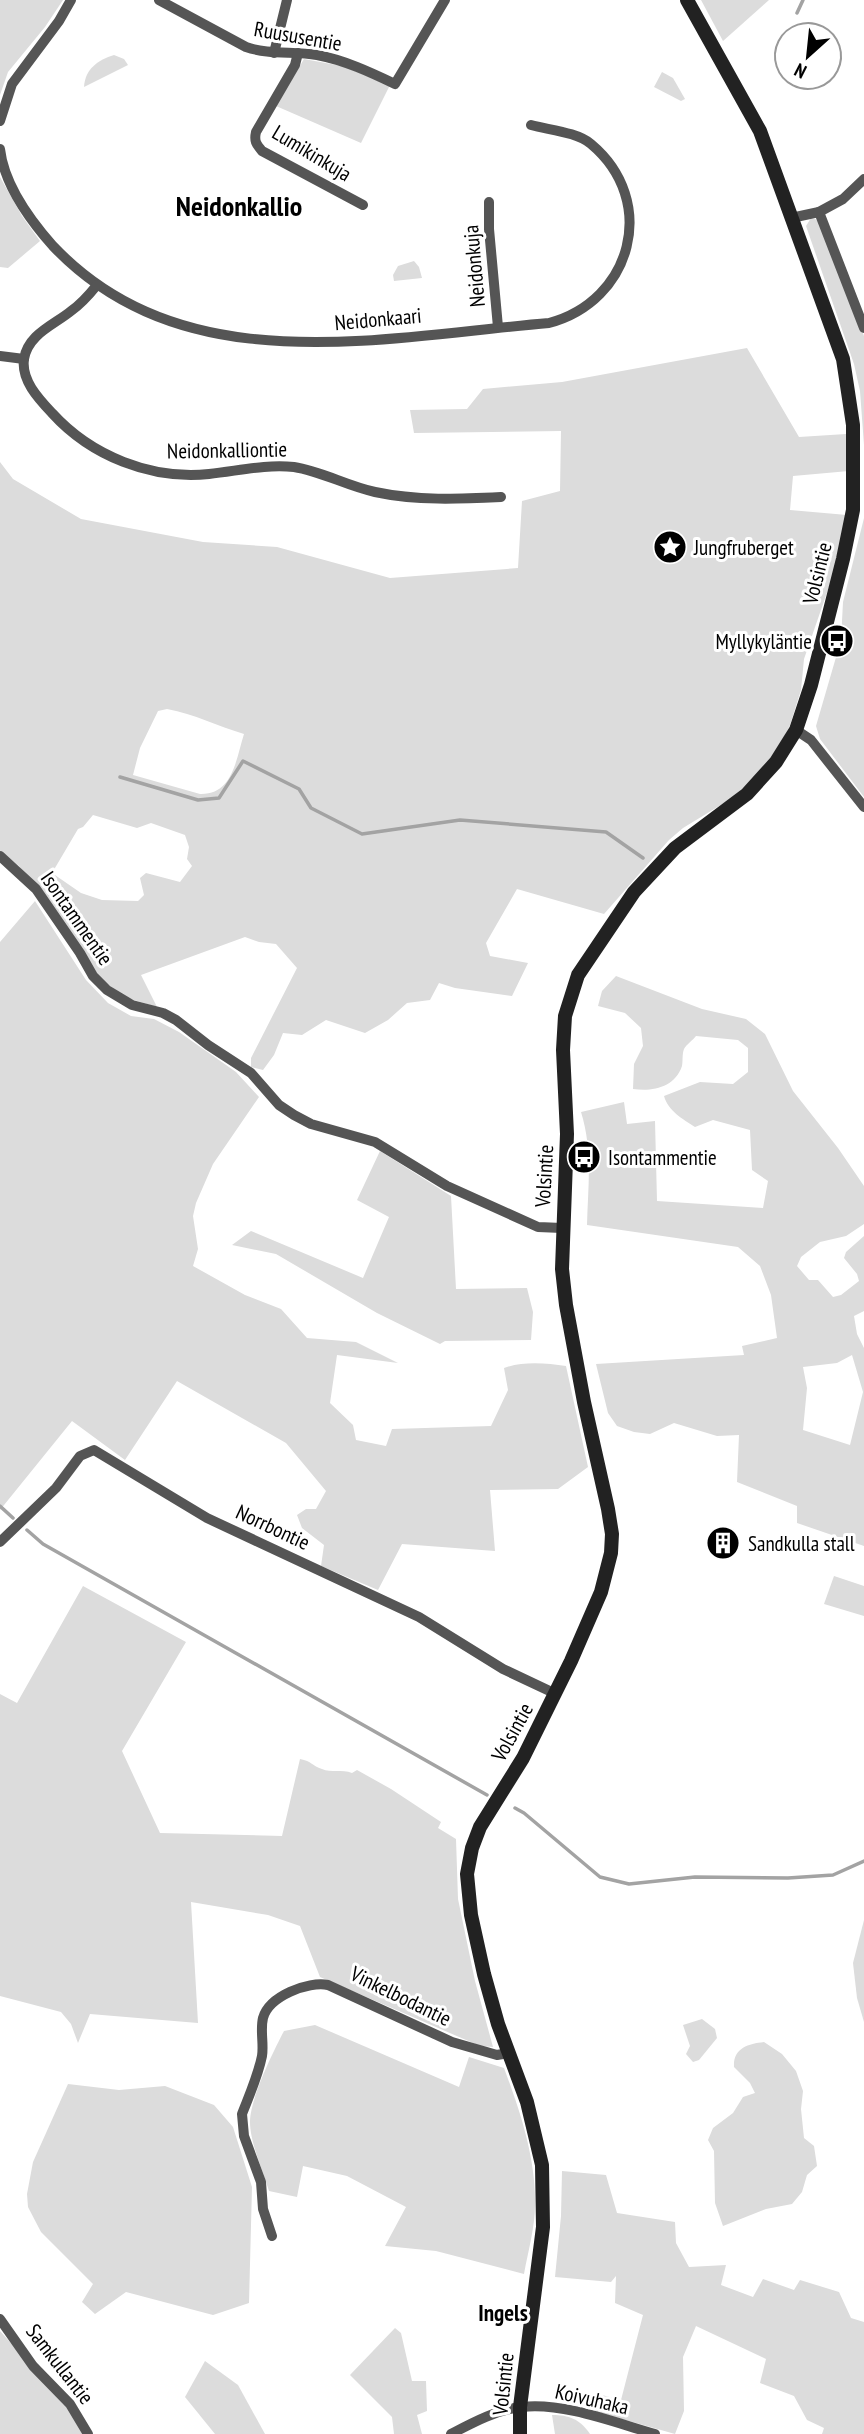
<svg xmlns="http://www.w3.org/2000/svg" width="864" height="2434" font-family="'PT Sans Narrow',sans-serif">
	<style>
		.green { fill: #dcdcdc; fill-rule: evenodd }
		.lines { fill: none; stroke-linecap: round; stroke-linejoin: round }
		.stream { stroke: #a3a3a3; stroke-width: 3.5 }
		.street { stroke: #555; stroke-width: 10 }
		.secondary { stroke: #222; stroke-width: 14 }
		.labels { text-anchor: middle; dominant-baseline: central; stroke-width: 6; stroke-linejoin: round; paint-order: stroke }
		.street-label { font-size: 21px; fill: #000; stroke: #fff }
		.poi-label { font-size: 21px; fill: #000; stroke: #fff; text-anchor: start }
		.neighbourhood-label { font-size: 23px; font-weight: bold; fill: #000; stroke: #fff }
		.district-label { font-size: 28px; font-weight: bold; fill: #000; stroke: #fff }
	</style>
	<rect width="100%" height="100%" fill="#fff"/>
	<g class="green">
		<polygon points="0,0 63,0 45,27 8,72 0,95"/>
		<polygon points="701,0 769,0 723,41"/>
		<path d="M114,55l10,4 4,6 -44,22c1,-18 14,-27 30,-32z"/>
		<polygon points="304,59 342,66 390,85 361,143 276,106"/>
		<polygon points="662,72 673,78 685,99 681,101 654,87"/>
		<polygon points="0,177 22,216 40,241 8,268 0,267"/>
		<polygon points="811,218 818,220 821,225 864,336 864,445 860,391 854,364 806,226"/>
		<polygon points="414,261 419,267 422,278 394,281 393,275 398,266"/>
		<path d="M747,348l52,89 47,-3 3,37 -56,5 -3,34 57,5 -15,63 -28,81 -3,31 -11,35 -15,30 -18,21 -28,24 -46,28 -14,12 -65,74 -87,-25 -31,54 4,13 38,7 -16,33 -57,-8 -16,-5 -9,17 -23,3 -19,17 -23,13 -39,-13 -24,15 -19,-2 -9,22 -11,15 -12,-3v-9l46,-90 -21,-24 -17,-2 -14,-5 -104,38 16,32 -33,-10 -26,-21 -79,-110 -19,-15v-389l13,17 68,40 122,23 74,5 113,31 128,-10 4,-67 38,-10 1,-60 -147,2 -4,-23 57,-1 16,-20 79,-7zM167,709c28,5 50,17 77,25 -8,25 -11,61 -44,60l-67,-19 7,-27 18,-37zM93,815l44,13 14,-5 34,12 4,12 -2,12 5,7 -12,16 -34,-9 -6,5 4,17 -6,6 -36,-1 -21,-7 -29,-20 26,-44 5,-2z"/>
		<polygon points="864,518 864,797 820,739 816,726 841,640 843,602"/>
		<path d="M35,901l51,79 22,23 23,13 23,3 25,13 57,40 23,25 -46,67 -17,39 -3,13 5,33 -5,17 52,29 36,14 26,29 49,4 42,21 -61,-8 -7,48 23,22 3,15 30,6 6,-17 99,-3 17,-36 -4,-22c19,-7 42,-5 62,-2l22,101 -30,22 -68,1 5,61 -93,-7 -24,46 -57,-24 3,-21 -22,-17 -5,-13 9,-6h10l10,-18 -40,-48 -109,-62 -52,79 -53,-39 -72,89v-568z"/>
		<path d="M616,976l86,33 44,10 19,15 28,57 45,57 26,38v38l-18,12 -26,6 -19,15 -4,9 12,14h9l15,17 8,-2 18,-14 -2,-7 -13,-16 2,-6 18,-16v75l-10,5 3,18 7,14v198l-67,-23v-17l-60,-24 2,-47 -22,1 -43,-13 -24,11 -16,-2 -17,-6 -9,-13 -12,-49 148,-9 -2,-9 35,-8 -6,-43 -11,-29 -22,-19 -151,-22c1,-40 6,-74 -6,-113l43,-10 3,22 28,-3 2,80 106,7 5,-27 -16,-11 -2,-40 -37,-10 -18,7c-12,-8 -27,-16 -31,-31l36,-14 33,2 15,-12v-24l-10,-8 -42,-4c-3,4 -10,9 -12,13 -2,5 -1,12 -2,17 -7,21 -29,26 -49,23l1,-25 9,-18 -2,-18 -16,-15 -27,-7 4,-15zM852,1355l11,37 -13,53 -47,-15 4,-42 -4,-21 34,-4z"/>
		<polygon points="380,1151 451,1196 456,1289 527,1288 533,1312 531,1340 445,1341 440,1344 377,1313 276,1254 232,1245 251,1231 363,1278 389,1217 357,1200"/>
		<polygon points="834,1576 864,1586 864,1616 824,1604"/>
		<path d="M83,1586l103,56 -64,109 38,82 122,3 18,-77c12,2 12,7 22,10 9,4 20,0 30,4l5,-3 34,19 50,33 -3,6 18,11 2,60 17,82 18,66 -13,-1 -160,-69 -20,-51 -32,-11 -77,-13 7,121 -108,-9 -12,29 -7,-19 -10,-12 -61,-16v-302l17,9z"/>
		<polygon points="864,1920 864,2022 857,1998 853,1963"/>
		<polygon points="702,2019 715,2029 717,2038 699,2060 693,2062 686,2054 690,2046 683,2025"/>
		<path d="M315,2025l144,62 10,-30 35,11c16,43 32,90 31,137 0,22 -7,47 -11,69l-88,-23 -51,-5 21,-39 -59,-31 -44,-10 -6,31 -28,-6c-6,-20 -19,-49 -19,-69 0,-23 23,-70 34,-91z"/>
		<path d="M764,2042l18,12 14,17 7,20 -2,18 3,29 10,8 3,20 -10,9 -5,17 -10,12 -26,5 -43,17 -8,-23 -1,-52 -6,-11 5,-12 20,-15 10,-16 12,-4 -5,-10 -16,-16c-1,-19 14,-23 30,-25z"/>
		<polygon points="68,2084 119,2090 165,2086 214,2105 233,2127 252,2187 249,2303 213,2315 126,2292 95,2314 82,2302 93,2284 41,2232 28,2207 27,2194 33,2162"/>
		<polygon points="562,2171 606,2175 617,2213 675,2222 676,2243 689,2267 726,2265 721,2285 753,2297 763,2279 794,2290 800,2280 839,2292 851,2318 864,2322 864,2434 822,2434 824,2428 807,2420 794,2396 760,2383 766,2359 696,2326 683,2357 684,2411 675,2434 594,2411 594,2405 602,2395 621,2400 643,2315 615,2303 616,2276 611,2282 555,2277 561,2216"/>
		<polygon points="395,2328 401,2333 412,2381 426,2381 427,2411 417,2415 422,2434 394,2434 392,2417 350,2375"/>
		<polygon points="0,2331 70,2409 84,2434 0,2434"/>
		<polygon points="205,2361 238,2385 265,2434 215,2434 185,2397"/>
		<path d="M552,2415c17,0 28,4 38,19h-35z"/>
	</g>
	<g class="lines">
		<g class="stream">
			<polyline points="797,13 803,0"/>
			<polyline points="120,777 198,800 219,798 243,761 299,789 311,808 362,834 460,820 606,832 643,858"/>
			<polyline points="0,1506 13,1518"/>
			<polyline points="27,1530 43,1544 487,1795"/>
			<polyline points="515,1808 524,1813 600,1877 629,1884 695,1877 788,1878 833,1875 864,1861"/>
		</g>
		<g class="street">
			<path d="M159,0l87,47c23,8 47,4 71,8 27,5 53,17 78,29l50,-84"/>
			<polyline points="274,53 287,0"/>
			<path d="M298,53l-3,12 -39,67c-2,9 0,12 6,19l101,54"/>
			<polyline points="0,121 12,84 59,21 71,0"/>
			<path d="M0,149c4,35 30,71 53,97 131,138 328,91 496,77 83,-22 110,-122 42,-179 -14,-12 -42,-14 -60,-19"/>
			<polyline points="489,202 489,229 498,327"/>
			<polyline points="819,212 864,328"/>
			<polyline points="791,218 819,212 843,199 864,179"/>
			<path d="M97,285c-8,10 -16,19 -26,26 -17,14 -43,23 -47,48 -3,21 14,39 28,54 39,43 99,67 157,61 29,-3 56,-10 85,-7 27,4 53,19 81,25 42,9 84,7 126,5"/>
			<polyline points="0,356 24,359"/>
			<polyline points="796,730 811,740 864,807"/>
			<polyline points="0,856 36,889 80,953 93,976 107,990 132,1005 163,1013 176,1020 208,1045 251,1073 279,1105 294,1115 311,1124 375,1142 447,1186 538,1227 562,1228"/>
			<polyline points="0,1542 56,1488 80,1456 94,1450 207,1518 419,1617 503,1669 556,1694"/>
			<path d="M272,2236l-9,-27 -2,-27 -17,-46 -2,-22c7,-18 16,-38 20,-58 2,-12 -2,-26 1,-38 6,-22 45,-37 65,-33l124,57 45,13 11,-2"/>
			<polyline points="0,2319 33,2366 70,2404 88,2434"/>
			<path d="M451,2434c21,-11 47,-25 71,-27 41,-5 94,16 133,27"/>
		</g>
		<polyline class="secondary" points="520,2434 520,2407 543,2227 542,2165 527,2102 498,2024 484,1974 471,1915 467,1874 472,1848 480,1827 523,1758 571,1661 601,1592 611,1553 612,1534 608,1509 584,1402 566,1305 562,1269 567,1134 563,1050 565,1016 578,975 634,892 675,848 747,794 776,762 796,730 811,685 843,559 853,510 853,425 843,359 760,131 687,0"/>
	</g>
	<defs>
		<symbol id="sight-disc" viewBox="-11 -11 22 22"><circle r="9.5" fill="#000" stroke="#fff"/><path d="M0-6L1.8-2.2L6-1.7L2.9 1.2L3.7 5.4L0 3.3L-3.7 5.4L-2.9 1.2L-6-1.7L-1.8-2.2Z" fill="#fff"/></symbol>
		<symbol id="bus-disc" viewBox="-11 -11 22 22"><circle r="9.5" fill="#000" stroke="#fff"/><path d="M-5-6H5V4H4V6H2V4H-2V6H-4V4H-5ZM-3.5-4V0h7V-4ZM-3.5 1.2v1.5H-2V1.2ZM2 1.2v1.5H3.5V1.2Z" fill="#fff"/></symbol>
		<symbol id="building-disc" viewBox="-11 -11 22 22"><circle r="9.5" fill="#000" stroke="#fff"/><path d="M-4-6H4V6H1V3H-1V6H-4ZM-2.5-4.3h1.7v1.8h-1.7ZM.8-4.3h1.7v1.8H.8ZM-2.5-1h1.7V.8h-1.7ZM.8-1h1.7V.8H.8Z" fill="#fff"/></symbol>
	</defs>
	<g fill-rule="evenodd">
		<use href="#sight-disc" x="651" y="528" width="38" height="38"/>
		<use href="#bus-disc" x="818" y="622" width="38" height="38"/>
		<use href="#bus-disc" x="565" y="1138" width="38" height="38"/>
		<use href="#building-disc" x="704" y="1524" width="38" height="38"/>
	</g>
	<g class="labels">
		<g class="street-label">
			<text transform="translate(298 36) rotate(10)">Ruususentie</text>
			<text transform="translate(312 153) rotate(31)">Lumikinkuja</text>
			<text transform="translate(474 266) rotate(-95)">Neidonkuja</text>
			<text transform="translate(378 319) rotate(-5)">Neidonkaari</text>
			<text transform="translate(227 450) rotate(-1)">Neidonkalliontie</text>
			<text transform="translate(817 573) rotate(-76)">Volsintie</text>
			<text transform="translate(77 918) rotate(55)">Isontammentie</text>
			<text transform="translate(544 1176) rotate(-87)">Volsintie</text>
			<text transform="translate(273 1527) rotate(25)">Norrbontie</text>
			<text transform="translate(512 1732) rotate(-61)">Volsintie</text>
			<text transform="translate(401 1996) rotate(26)">Vinkelbodantie</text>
			<text transform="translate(60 2364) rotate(52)">Samkullantie</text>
			<text transform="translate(503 2384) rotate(-84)">Volsintie</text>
			<text transform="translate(592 2399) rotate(13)">Koivuhaka</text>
		</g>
		<g class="poi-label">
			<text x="694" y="547">Jungfruberget</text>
			<text x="812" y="641" text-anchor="end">Myllykyläntie</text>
			<text x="608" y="1157">Isontammentie</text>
			<text x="748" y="1543">Sandkulla stall</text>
		</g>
		<g class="neighbourhood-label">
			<text x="503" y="2312">Ingels</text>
		</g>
		<g class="district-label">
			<text x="239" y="205">Neidonkallio</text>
		</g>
	</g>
	<g transform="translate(808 56) rotate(207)"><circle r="33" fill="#ffffff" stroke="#999999" stroke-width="2"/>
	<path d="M0-5L12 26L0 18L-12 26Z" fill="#000000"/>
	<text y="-10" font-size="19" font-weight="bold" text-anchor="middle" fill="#000000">N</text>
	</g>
</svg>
